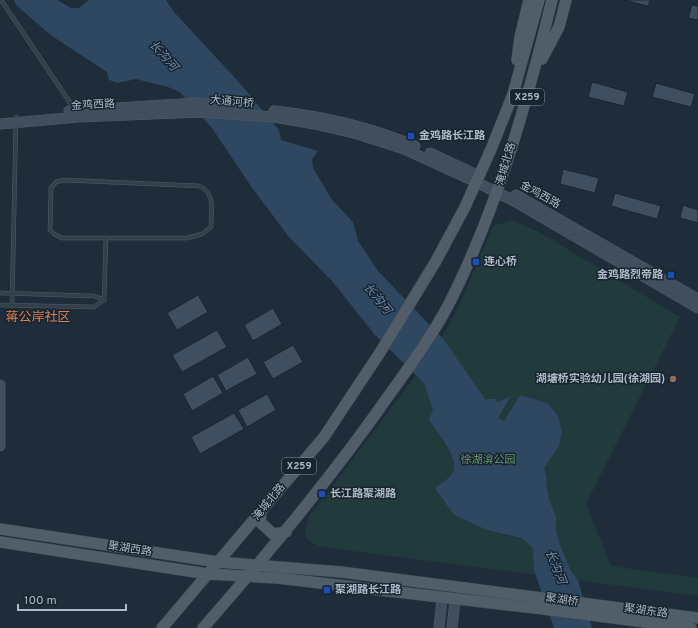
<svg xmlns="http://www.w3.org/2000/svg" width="698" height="628" font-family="Overpass,'Noto Sans SC',sans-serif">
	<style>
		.green { fill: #213a3b }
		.water { fill: #2f4861 }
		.building { fill: #404f5f; stroke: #1a2631 }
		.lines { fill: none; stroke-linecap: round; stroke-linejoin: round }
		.lane-casing { stroke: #505c68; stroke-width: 4.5 }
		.secondary-casing { stroke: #505c68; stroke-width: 11 }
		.primary-casing { stroke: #3c4854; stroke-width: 12 }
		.lane { stroke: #333f4a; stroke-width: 3.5 }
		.secondary { stroke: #414e5d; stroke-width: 10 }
		.primary { stroke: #515e6a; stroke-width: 11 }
		.transit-dot { fill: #1a4fb4; stroke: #18242f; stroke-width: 1.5 }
		.education-dot { fill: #8d6e63; stroke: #18242f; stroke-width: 1.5 }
		.labels { text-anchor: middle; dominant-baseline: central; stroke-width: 3; stroke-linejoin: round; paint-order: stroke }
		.shield { fill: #18242f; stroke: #808c99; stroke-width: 1 }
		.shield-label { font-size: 10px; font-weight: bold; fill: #adb9c7 }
		.street-label { font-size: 11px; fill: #adb9c7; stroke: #18242f }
		.poi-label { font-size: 11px; font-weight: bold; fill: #adb9c7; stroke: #18242f; text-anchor: start }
		.park-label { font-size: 11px; fill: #63996b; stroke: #18242f }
		.water-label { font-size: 12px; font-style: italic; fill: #6b8dad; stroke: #18242f }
		.quarter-label { font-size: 13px; fill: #db8254; stroke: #18242f }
	</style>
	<rect width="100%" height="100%" fill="#1f2d3a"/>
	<path class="green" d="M512,220l27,12 141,85 -94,187 25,62 87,12v18l-368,-48c-22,-4 -30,-7 -21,-31l128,-170 21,-39 35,-82z"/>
	<path class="water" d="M14,0h43l14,8h8l10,-8h77l8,12 63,68 42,50 2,10 37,11 -6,8 1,9 19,32 21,22 5,19 20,30 66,69 41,59h10l3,3 13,-6 -13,22 6,3 16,-26 27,8 11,13 4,16 -3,14 -15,22 3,11 -1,6 3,14 7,18v14l4,14 12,28 6,7 14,48h-38l-20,-58 -1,-22 -11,-10 -35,-8 -33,-15 -19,-27c6,-4 13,-9 17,-14 10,-13 -15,-42 -23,-54l4,-11 -9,-26 -49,-48 -43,-54 -43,-44 -36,-48 -41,-61 -32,-36 -12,-5 -32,-8 -19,4 -8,-3 -2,-8 -55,-36 -36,-31z"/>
	<g class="building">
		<polygon points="624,0 650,0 648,6"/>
		<polygon points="692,5 698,6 698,20 688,18"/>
		<polygon points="592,82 628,92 624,106 588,97"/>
		<polygon points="656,83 695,94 691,107 652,97"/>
		<polygon points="563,169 599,178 595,193 560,184"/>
		<polygon points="615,193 661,206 657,219 611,206"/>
		<polygon points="683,205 698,210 698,223 680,218"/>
		<polygon points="198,295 208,312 177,330 167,313"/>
		<polygon points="273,308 282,324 253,341 244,325"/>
		<polygon points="217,330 227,347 182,372 172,355"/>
		<polygon points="293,345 303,362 273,379 263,362"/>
		<polygon points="248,357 257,374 226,391 217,375"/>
		<polygon points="213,376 223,393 192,411 183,394"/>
		<polygon points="267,394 276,410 247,427 238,410"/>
		<polygon points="234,413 244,429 200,454 191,437"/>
	</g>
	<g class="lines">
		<defs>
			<g id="lane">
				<polyline points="1,0 75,110"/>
				<path d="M64,180l135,6c17,6 12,25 12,41l-9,7 -15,4h-125l-8,-4 -4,-4 1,-42 5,-6z"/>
				<polyline points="0,293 94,296 104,300"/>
				<polyline points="104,300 106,238"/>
				<polyline points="0,305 94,307 104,300"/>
				<polyline points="12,306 16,117"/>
			</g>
			<g id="secondary">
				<polyline points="69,111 196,103 230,107"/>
				<path d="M274,111c48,5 96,16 141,35"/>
				<polyline points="0,124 78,117 202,112 274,117 315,124 357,134 404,149 476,182 514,201 698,308"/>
				<polyline points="430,153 479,176"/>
				<polyline points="516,195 698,299"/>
				<polyline points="0,385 0,446"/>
				<polyline points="439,628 442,598"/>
				<polyline points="452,628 455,600"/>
			</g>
			<g id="primary">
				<polyline points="542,59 559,27 566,0"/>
				<polyline points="517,60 520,37 529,0"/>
				<polyline points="261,512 260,522 273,534 286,532"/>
				<polyline points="0,529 218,562 341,572 698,618"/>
				<polyline points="0,542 208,574 277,578 535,608 691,628"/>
				<polyline points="162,628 324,437 381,351 436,261 465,207 492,147 513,94 539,0"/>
				<path d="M203,628c63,-72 124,-145 179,-223 24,-34 51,-69 70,-107 47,-95 75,-196 100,-298"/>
			</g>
		</defs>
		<use href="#lane" class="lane-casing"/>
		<use href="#secondary" class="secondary-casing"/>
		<use href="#primary" class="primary-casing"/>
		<use href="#lane" class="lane"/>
		<use href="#secondary" class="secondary"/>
		<use href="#primary" class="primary"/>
	</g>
	<g class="transit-dot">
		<rect x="407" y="132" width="8" height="8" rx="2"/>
		<rect x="472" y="258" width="8" height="8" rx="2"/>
		<rect x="667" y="271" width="8" height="8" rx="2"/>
		<rect x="318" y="490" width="8" height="8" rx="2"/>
		<rect x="323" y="586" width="8" height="8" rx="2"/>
	</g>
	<circle class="education-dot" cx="673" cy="379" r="4"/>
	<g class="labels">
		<g class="shield">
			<rect x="510" y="89" width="34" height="16" rx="3"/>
			<rect x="282" y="458" width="34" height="16" rx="3"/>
		</g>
		<g class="shield-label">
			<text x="527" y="97">X259</text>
			<text x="299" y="466">X259</text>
		</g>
		<g class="street-label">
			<text transform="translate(232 102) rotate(5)">大通河桥</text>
			<text transform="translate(93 105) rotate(-3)">金鸡西路</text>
			<text transform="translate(506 164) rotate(-73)">淹城北路</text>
			<text transform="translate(540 195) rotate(29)">金鸡西路</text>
			<text transform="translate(269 502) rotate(-50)">淹城北路</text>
			<text transform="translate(130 549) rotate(9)">聚湖西路</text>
			<text transform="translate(562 600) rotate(8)">聚湖桥</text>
			<text transform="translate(646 611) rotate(8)">聚湖东路</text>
		</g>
		<g class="poi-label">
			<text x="419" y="136">金鸡路长江路</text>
			<text x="484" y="262">连心桥</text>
			<text x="663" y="275" text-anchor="end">金鸡路烈帝路</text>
			<text x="665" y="379" text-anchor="end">湖塘桥实验幼儿园(徐湖园)</text>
			<text x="330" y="494">长江路聚湖路</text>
			<text x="335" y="590">聚湖路长江路</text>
		</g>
		<g class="park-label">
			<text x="488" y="460">徐湖渰公园</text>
		</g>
		<g class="water-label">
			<text transform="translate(163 56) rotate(48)">长沟河</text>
			<text transform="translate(377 299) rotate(51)">长沟河</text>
			<text transform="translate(555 567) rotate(68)">长沟河</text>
		</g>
		<g class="quarter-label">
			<text x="38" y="318">蒋公岸社区</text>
		</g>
	</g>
	<path d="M18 604v6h108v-6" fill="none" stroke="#adb9c7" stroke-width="2"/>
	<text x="24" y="604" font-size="12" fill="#adb9c7" stroke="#18242f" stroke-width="3" paint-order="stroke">100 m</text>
</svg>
